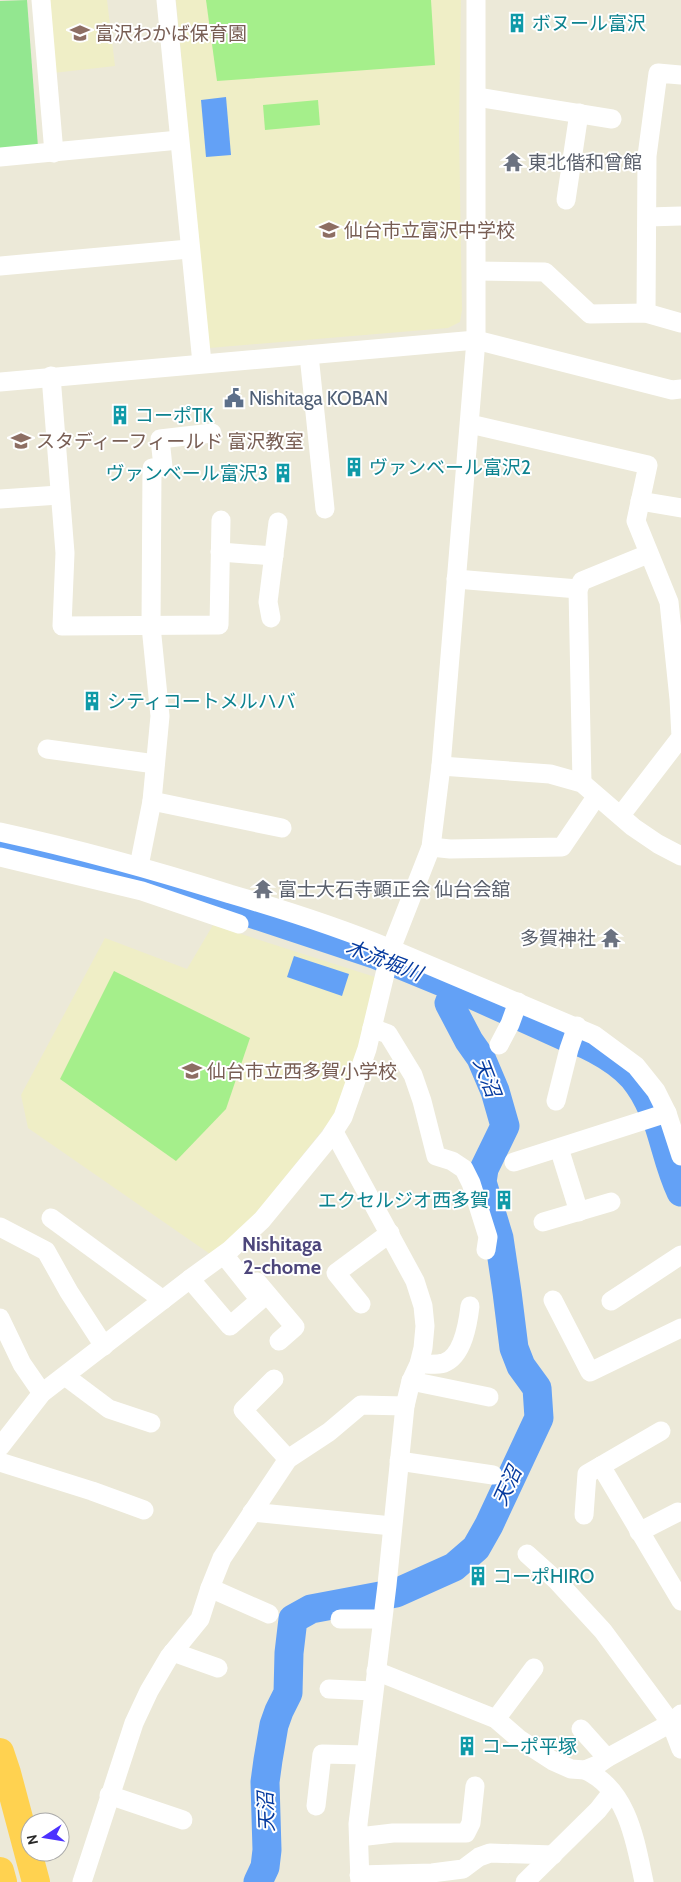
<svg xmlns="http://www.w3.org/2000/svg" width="681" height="1882" font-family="Cabin,'Noto Sans JP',sans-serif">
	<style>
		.education { fill: #efeec6 }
		.green { fill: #93e790 }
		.pitch { fill: #a5ef8b }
		.water { fill: #63a1f6 }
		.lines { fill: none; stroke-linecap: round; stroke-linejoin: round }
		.river { stroke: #63a1f6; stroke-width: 29 }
		.minor { stroke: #fff; stroke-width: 19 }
		.highway { stroke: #ffd250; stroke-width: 28 }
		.labels { text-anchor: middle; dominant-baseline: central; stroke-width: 4; stroke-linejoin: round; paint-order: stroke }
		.culture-label { font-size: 19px; fill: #0d838f; stroke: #fff; text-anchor: start }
		.education-label { font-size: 19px; fill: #785e54; stroke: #fff; text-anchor: start }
		.worship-label { font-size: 19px; fill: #5b616d; stroke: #fff; text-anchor: start }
		.service-label { font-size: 19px; fill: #4e5e75; stroke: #fff; text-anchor: start }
		.water-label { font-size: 20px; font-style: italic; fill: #053a9f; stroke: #fff }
		.neighbourhood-label { font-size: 20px; font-weight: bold; fill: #4d467b; stroke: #fff }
	</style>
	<rect width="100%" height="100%" fill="#ece9d8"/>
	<g class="education">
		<polygon points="47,0 107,0 115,66 53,73"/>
		<polygon points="176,0 461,0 459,131 462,310 460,322 448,328 209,348"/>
		<polygon points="213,925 375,977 358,1047 336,1113 258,1211 233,1236 210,1254 28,1128 21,1095 105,938 187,969"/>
	</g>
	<polygon class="green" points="27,0 38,147 0,151 0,1"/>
	<g class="pitch">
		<polygon points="206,0 431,0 435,65 217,81"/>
		<polygon points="318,100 320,125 265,130 263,105"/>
		<polygon points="114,971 250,1038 226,1109 176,1161 60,1079"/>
	</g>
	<g class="water">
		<polygon points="226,97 231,155 206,157 201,100"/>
		<polygon points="294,956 349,974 342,996 287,977"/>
	</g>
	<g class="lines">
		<g class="river">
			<path d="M0,847l118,26 105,31 154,51 85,35 104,47c24,7 59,26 73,48 8,11 14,25 19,38 8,23 12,46 23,69"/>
			<polyline points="258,1882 265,1867 267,1850 265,1782 268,1760 274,1725 279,1711 288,1693 289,1653 293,1619 311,1609 396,1593 454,1567 476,1548 489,1525 539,1418 537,1388 521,1366 514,1348 507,1292 499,1238 482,1182 484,1169 505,1126 495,1091 481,1058 469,1041 449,1003 462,990"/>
		</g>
		<g class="minor">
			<polyline points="41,0 54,153"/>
			<polyline points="166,0 202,363"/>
			<polyline points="476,0 476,340 441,766 431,847 391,949 594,1035 636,1066 656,1091 667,1113 681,1156"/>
			<polyline points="477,97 612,119"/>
			<polyline points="0,157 179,140"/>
			<polyline points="566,200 579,113"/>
			<polyline points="648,217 681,216"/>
			<polyline points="0,266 189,249"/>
			<polyline points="477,271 545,272 590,314 646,313 681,323"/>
			<polyline points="646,313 647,156 658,73 681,75"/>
			<polyline points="309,355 325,509"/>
			<polyline points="51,376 65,553 62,626 219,625 221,520"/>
			<polyline points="0,382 476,340 672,390 681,389"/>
			<polyline points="470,424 648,465 636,521 669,602 679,699 681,737 621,815"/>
			<polyline points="0,499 59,495"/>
			<polyline points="640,501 681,508"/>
			<polyline points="220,552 274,556"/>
			<polyline points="456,579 578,589 582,581 648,554"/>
			<polyline points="578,589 582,783"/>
			<polyline points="271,618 268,602 278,522"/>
			<polyline points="47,749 155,764"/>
			<polyline points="441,766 550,774 582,783 633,827 658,844 681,856"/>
			<polyline points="152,801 282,828"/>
			<path d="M0,832c78,17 154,38 230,62 55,16 109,33 161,55l-24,100 -24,68 -13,20 -68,83 -32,30 -40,29 -148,114 -42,54"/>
			<polyline points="431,847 450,849 562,847 596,797"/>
			<polyline points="0,857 142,891 239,924"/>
			<polyline points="139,866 152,801 160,716 151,626 152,468 163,467 160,439 212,433"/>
			<polyline points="372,1028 388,1034 413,1075 422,1101 436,1156 452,1161 464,1169 471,1183 488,1237 486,1250"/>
			<polyline points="499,1045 510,1024 518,1002"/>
			<polyline points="556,1101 569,1049 577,1026"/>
			<polyline points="334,1132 415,1281 423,1306 425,1326 423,1348 419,1364 411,1381 405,1406 387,1585 358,1824 360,1882"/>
			<polyline points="559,1148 579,1212"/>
			<polyline points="514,1162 667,1113"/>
			<polyline points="51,1218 163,1300"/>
			<polyline points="543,1222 611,1202"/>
			<polyline points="0,1227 46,1251 69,1292 104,1346"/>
			<polyline points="190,1279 230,1326 260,1300 224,1255"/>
			<polyline points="257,1282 295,1327 279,1341"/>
			<polyline points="553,1300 590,1372 681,1328"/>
			<polyline points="611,1301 681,1255"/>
			<polyline points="361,1304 336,1273 390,1233"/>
			<polyline points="0,1318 22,1364 42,1393"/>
			<path d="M419,1364c8,0 18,1 25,-1 19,-7 24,-40 26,-57"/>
			<polyline points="65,1376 109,1409 151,1423"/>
			<polyline points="274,1379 243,1410 288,1459"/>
			<polyline points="411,1381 489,1397"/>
			<polyline points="399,1461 493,1475"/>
			<polyline points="0,1462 92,1491 144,1510"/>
			<polyline points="601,1466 681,1601"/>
			<polyline points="252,1512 392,1526"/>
			<polyline points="584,1515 587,1474 661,1431"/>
			<polyline points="639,1532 678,1512"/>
			<polyline points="527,1554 557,1581 603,1631 671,1723 681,1749"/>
			<polyline points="210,1588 269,1614"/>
			<polyline points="340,1619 382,1619"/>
			<polyline points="173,1652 218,1668"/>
			<polyline points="376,1671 496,1719 519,1739 553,1761 571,1769 585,1770 597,1765 607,1758 671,1723 681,1714"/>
			<polyline points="329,1689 373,1691"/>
			<polyline points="496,1719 534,1668"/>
			<polyline points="581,1729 607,1758"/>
			<path d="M585,1770c43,20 50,70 59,112"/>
			<polyline points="109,1795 183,1820"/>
			<polyline points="316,1806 322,1754 366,1755"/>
			<polyline points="359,1837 393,1833 466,1833 471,1823 475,1786"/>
			<polyline points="359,1875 432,1873 463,1869 479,1857 490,1853 553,1855"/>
			<polyline points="82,1882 134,1723 149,1691 169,1657 200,1619 210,1588 222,1558 288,1459 329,1432 361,1405 405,1406"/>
			<polyline points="525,1882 598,1810 612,1792"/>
		</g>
		<g class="highway">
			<polyline points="0,1752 7,1773 36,1882"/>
			<polyline points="0,1871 3,1882"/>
		</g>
	</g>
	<defs>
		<symbol id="building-bare" viewBox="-9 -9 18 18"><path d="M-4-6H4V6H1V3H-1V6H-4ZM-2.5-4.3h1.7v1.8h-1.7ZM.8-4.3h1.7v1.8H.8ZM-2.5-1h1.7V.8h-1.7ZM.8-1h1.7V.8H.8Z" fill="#0f9aa8" stroke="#fff" stroke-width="2.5" paint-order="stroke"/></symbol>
		<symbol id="school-bare" viewBox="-9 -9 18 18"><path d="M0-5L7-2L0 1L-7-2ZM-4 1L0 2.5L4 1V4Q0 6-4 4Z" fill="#8d6e63" stroke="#fff" stroke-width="2.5" paint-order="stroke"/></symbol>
		<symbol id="temple-bare" viewBox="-9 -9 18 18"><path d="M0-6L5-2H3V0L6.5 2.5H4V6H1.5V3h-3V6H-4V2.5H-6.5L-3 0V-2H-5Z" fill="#6b7280" stroke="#fff" stroke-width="2.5" paint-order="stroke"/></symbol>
		<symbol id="civic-bare" viewBox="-9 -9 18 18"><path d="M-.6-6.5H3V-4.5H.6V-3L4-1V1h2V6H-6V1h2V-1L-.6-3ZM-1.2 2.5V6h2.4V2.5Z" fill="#5c6f8a" stroke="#fff" stroke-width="2.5" paint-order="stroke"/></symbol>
	</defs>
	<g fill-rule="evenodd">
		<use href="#building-bare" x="503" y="9" width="28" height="28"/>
		<use href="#school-bare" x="66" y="19" width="28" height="28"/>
		<use href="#temple-bare" x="499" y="148" width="28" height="28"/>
		<use href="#school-bare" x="315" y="216" width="28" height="28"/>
		<use href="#civic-bare" x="220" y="384" width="28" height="28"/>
		<use href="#building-bare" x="106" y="401" width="28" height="28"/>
		<use href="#school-bare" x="7" y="427" width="28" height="28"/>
		<use href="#building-bare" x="340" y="453" width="28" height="28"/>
		<use href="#building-bare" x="269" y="459" width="28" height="28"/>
		<use href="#building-bare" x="78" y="687" width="28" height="28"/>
		<use href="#temple-bare" x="249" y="875" width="28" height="28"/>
		<use href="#temple-bare" x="597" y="924" width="28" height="28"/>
		<use href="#school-bare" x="178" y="1057" width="28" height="28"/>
		<use href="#building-bare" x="490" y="1186" width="28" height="28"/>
		<use href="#building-bare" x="464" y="1562" width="28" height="28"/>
		<use href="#building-bare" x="453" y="1732" width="28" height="28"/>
	</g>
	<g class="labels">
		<g class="culture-label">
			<text x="532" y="23">ボヌール富沢</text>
			<text x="135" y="415">コーポTK</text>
			<text x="369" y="467">ヴァンベール富沢2</text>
			<text x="268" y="473" text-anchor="end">ヴァンベール富沢3</text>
			<text x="107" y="701">シティコートメルハバ</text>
			<text x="489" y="1200" text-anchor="end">エクセルジオ西多賀</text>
			<text x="493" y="1576">コーポHIRO</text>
			<text x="482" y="1746">コーポ平塚</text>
		</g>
		<g class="education-label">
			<text x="95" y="33">富沢わかば保育園</text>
			<text x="344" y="230">仙台市立富沢中学校</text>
			<text x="36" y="441">スタディーフィールド 富沢教室</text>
			<text x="207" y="1071">仙台市立西多賀小学校</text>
		</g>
		<g class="worship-label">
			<text x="528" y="162">東北偕和曾館</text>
			<text x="278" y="889">富士大石寺顕正会 仙台会舘</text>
			<text x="596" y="938" text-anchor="end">多賀神社</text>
		</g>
		<g class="service-label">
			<text x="249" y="398">Nishitaga KOBAN</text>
		</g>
		<g class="water-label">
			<text transform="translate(384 960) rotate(21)">木流堀川</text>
			<text transform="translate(487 1077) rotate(69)">天沼</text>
			<text transform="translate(507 1486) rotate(-65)">天沼</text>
			<text transform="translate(266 1812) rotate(-92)">天沼</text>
		</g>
		<g class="neighbourhood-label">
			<text x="282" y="1244">Nishitaga<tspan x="282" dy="23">2-chome</tspan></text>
		</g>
	</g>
	<g transform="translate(45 1837) rotate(258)"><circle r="24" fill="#ffffff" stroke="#a9a9a9"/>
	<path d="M0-4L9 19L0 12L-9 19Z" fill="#4c32ff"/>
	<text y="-8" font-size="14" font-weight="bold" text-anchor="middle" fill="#282828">N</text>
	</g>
</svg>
